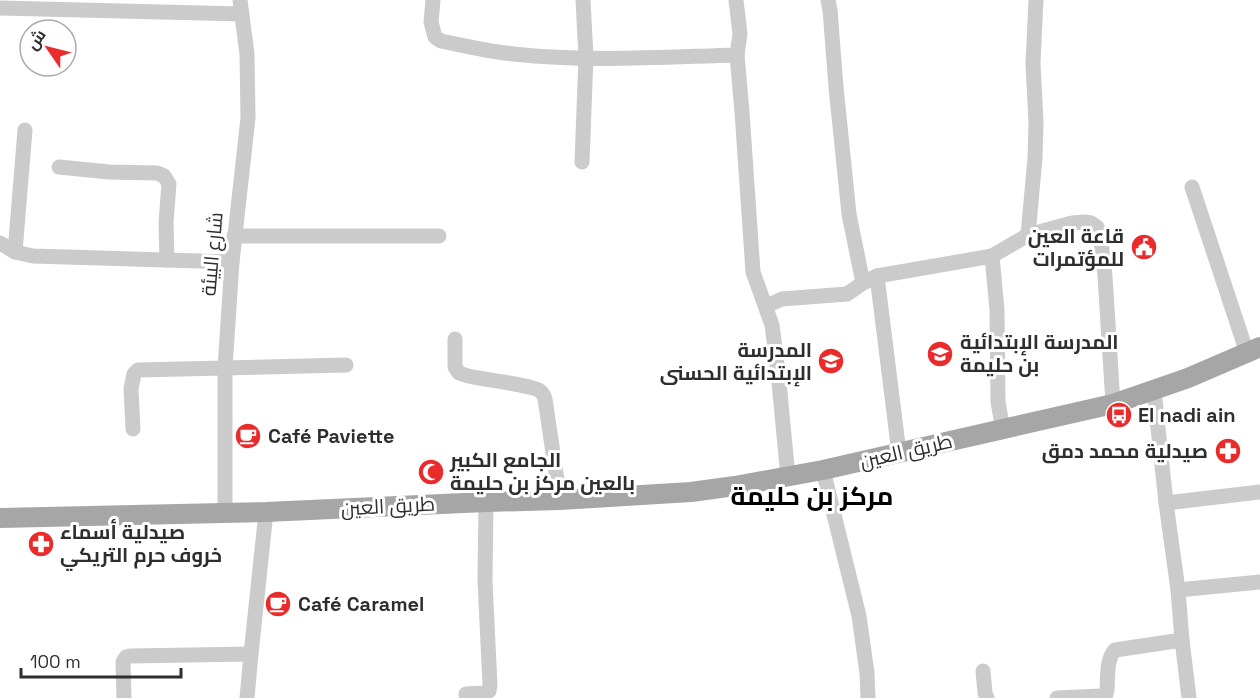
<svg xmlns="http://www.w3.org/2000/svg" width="1260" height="698" font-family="'Space Grotesk',Cairo,sans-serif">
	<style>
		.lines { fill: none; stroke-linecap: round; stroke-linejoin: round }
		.minor { stroke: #cbcbcb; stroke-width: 15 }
		.major { stroke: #a6a6a6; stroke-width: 20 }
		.labels { text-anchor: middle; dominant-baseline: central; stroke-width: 6; stroke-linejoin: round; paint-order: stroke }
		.poi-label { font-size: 20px; font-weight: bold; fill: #2e2e2e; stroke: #fff; text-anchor: start }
		.street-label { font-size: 20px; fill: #2e2e2e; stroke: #fff }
		.district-label { font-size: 26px; font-weight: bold; fill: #000; stroke: #fff }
	</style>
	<rect width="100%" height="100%" fill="#fff"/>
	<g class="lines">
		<g class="minor">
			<path d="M433,0l-2,22 4,15 6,4c24,5 48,11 73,13 73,8 149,3 223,1"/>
			<polyline points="736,0 740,34 737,55 742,112 753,272 772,325 778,372 788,477"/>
			<polyline points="828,0 830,10 836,87 849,214 863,283"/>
			<polyline points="0,8 242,14"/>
			<polyline points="582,162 586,57 583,0"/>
			<polyline points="59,167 109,172 157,173 164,176 169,184 166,222 167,260"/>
			<polyline points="1192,187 1247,353"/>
			<polyline points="1028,235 1035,158 1036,122 1033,63 1036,0"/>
			<polyline points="234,236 439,236"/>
			<polyline points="0,243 15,252 33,256 232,262"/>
			<polyline points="15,252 25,130"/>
			<polyline points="992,256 997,310 998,402 1003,430"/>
			<polyline points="877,276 899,453"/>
			<polyline points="766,306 782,299 847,294 863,283 877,276 992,256 1028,235 1072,223 1085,222 1091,223 1097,227 1100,233 1105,276 1113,404"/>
			<path d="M455,339v28l4,6 9,3c13,3 64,9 72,15 3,2 4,5 5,8l15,101"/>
			<polyline points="1154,390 1166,503 1178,590 1182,640 1189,698"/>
			<polyline points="133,429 131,389 134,374 138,370 346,365"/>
			<polyline points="823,470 859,616 867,673 868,698"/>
			<polyline points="1166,503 1260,492"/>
			<polyline points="225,512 225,368 232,262 248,118 247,54 240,0"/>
			<polyline points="1178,590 1260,582"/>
			<polyline points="983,671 985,693 987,698"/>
			<polyline points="466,694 483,693 489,691 490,685 485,581 486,502"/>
			<polyline points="124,698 123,662 126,657 130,656 251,654"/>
			<polyline points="247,698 251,654 266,512"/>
			<path d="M1057,698l43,-2 6,-2 1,-4c1,-12 -1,-31 8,-40l67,-10"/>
		</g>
		<polyline class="major" points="0,518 266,512 486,502 560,500 691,492 735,486 823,470 1113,404 1188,378 1260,347"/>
	</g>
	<defs>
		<symbol id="civic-disc" viewBox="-11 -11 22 22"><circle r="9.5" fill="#ea2b2c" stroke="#fff"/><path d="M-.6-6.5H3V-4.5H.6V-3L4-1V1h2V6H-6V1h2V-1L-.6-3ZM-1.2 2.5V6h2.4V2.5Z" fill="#fff"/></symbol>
		<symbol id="school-disc" viewBox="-11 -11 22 22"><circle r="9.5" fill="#ea2b2c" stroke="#fff"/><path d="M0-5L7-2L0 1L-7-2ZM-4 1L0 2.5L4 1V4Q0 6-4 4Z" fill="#fff"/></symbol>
		<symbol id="bus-disc" viewBox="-11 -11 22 22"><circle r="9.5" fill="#ea2b2c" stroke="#fff"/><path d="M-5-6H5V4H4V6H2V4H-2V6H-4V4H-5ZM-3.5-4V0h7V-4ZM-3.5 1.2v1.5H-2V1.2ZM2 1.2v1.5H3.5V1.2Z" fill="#fff"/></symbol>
		<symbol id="cafe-disc" viewBox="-11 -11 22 22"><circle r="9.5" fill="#ea2b2c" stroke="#fff"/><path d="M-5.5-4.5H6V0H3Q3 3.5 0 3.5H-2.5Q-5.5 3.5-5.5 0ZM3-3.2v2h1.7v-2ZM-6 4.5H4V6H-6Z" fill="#fff"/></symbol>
		<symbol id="pharmacy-disc" viewBox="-11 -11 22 22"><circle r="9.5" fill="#ea2b2c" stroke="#fff"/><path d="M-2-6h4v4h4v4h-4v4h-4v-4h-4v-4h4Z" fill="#fff"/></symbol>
		<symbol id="mosque-disc" viewBox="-11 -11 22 22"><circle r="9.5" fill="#ea2b2c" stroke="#fff"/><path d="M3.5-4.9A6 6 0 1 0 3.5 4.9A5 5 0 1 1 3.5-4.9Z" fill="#fff"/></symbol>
	</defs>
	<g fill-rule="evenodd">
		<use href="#civic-disc" x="1129" y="232" width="30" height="30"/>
		<use href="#school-disc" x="925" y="339" width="30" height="30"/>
		<use href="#school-disc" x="816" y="346" width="30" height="30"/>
		<use href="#bus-disc" x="1104" y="400" width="30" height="30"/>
		<use href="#cafe-disc" x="233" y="421" width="30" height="30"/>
		<use href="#pharmacy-disc" x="1213" y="436" width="30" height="30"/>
		<use href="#mosque-disc" x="416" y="457" width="30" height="30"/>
		<use href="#pharmacy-disc" x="26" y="529" width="30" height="30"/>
		<use href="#cafe-disc" x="263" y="589" width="30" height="30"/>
	</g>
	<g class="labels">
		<g class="poi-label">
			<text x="1124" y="236" text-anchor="end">قاعة العين<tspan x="1124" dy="23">للمؤتمرات</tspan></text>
			<text x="960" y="342">المدرسة الإبتدائية<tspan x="960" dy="23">بن حليمة</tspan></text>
			<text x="812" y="350" text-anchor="end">المدرسة<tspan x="812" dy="23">الإبتدائية الحسنى</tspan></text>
			<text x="1138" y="415">El nadi ain</text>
			<text x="268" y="436">Café Paviette</text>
			<text x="1208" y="451" text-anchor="end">صيدلية محمد دمق</text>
			<text x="450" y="460">الجامع الكبير<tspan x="450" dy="23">بالعين مركز بن حليمة</tspan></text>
			<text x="60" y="532">صيدلية أسماء<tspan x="60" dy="23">خروف حرم التريكي</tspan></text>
			<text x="298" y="604">Café Caramel</text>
		</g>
		<g class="street-label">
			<text transform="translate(212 254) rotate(-85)">شارع البيئة</text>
			<text transform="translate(906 451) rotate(-13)">طريق العين</text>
			<text transform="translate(388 506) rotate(-3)">طريق العين</text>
		</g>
		<g class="district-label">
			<text x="812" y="496">مركز بن حليمة</text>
		</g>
	</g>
	<g transform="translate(48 48) rotate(305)"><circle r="28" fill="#ffffff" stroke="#ababab" stroke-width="1.5"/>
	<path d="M0-4.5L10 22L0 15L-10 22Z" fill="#ea2b2c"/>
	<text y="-9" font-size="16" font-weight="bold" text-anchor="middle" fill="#2e2e2e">ش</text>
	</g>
	<path d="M21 668v9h160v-9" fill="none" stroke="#2e2e2e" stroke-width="3"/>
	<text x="30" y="668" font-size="18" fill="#2e2e2e" stroke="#ffffff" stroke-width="4.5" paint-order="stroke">100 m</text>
</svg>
